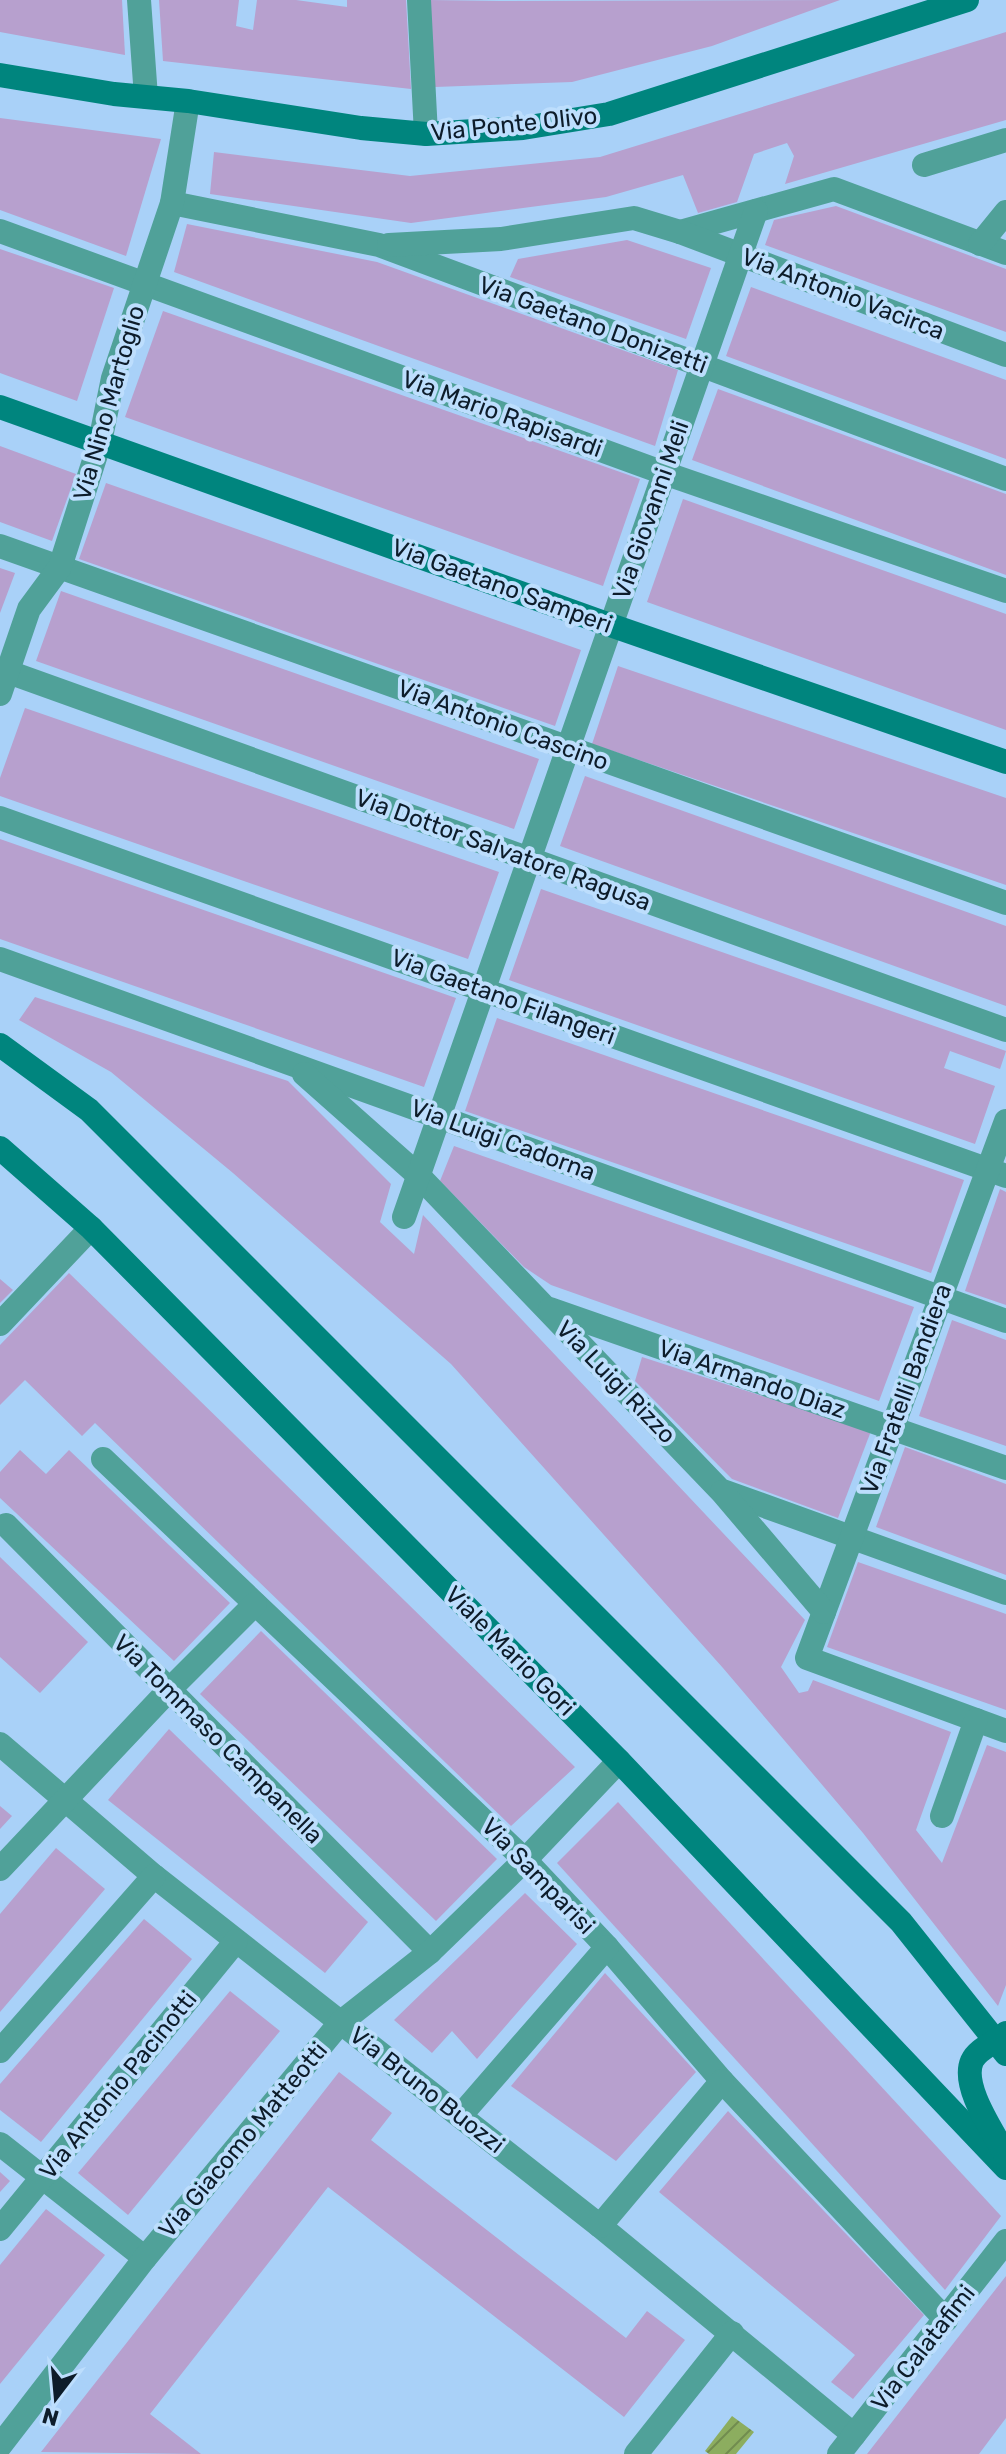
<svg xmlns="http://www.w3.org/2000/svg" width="1006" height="2454" font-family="Rubik,sans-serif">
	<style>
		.garden { fill: url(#garden-furrows) }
		.building { fill: #b7a0ce }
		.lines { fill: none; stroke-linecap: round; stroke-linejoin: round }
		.street { stroke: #50a199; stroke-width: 24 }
		.secondary { stroke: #00857e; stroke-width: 24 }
		.labels { text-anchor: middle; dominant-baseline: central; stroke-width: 8; stroke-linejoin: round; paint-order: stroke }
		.street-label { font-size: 24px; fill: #0d1c2a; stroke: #bddefd }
	</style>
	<defs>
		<pattern id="garden-furrows" width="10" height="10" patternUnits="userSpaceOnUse" patternTransform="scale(2)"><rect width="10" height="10" fill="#8cad5f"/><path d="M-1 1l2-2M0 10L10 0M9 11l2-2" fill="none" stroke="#718c4f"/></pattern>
	</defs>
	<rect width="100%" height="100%" fill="#a9d1f8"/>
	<polygon class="garden" points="732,2416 754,2432 736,2454 709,2454 705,2451"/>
	<g class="building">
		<polygon points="0,0 122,0 125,55 0,32"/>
		<polygon points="159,0 239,0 236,26 253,30 257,0 296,0 347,7 347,0 406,0 411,89 163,61"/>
		<polygon points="430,0 499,1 840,0 712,46 572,82 435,87"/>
		<polygon points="1006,32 1006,120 785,184 794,156 787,143 754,154 737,202 698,213 683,175 606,197 411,223 210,194 214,152 410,176 600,157"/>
		<polygon points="0,118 161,139 126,256 0,210"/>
		<polygon points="836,206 1006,269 1006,332 765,245 774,220"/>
		<polygon points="187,224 377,262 678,370 655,446 174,272"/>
		<polygon points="627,240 711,268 686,339 510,277 518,259"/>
		<polygon points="0,249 114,288 77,401 0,373"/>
		<polygon points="751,287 1006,380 1006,459 726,356"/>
		<polygon points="163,311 640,479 603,586 125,417"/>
		<polygon points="718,389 1006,494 1006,575 692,460"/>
		<polygon points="0,446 76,474 52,541 0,522"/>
		<polygon points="106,483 581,650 555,726 79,559"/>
		<polygon points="683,499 1006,614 1006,730 647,602"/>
		<polygon points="0,568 15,573 0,613"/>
		<polygon points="61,591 539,759 514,829 36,661"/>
		<polygon points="618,666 1006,798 1006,885 592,744"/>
		<polygon points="25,708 499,872 468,959 0,796 0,778"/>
		<polygon points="585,776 1006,926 1006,1006 560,846"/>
		<polygon points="0,839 456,998 424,1087 0,939"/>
		<polygon points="541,889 1006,1051 1000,1069 950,1051 944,1068 995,1086 975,1144 509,980"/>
		<polygon points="35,997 288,1081 391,1184 380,1222 414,1254 423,1215 805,1620 781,1667 799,1693 808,1691 813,1680 951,1732 916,1830 942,1863 987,1745 1006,1752 1006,1985 998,2006 863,1833 723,1668 451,1364 233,1173 111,1072 19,1020"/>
		<polygon points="497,1018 964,1180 931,1273 465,1111"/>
		<polygon points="454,1146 914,1307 879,1401 551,1285 524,1267 440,1181"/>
		<polygon points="1000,1189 1006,1192 1006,1305 965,1291"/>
		<polygon points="69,1273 575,1767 511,1826 95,1423 82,1436 25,1380 0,1405 0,1345"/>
		<polygon points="0,1279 13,1290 0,1303"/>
		<polygon points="952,1320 1006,1340 1006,1446 919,1416"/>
		<polygon points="642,1357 871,1431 838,1518 732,1479 635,1381"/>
		<polygon points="905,1447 1006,1484 1006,1575 876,1527"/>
		<polygon points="20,1450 46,1474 69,1450 230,1603 174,1661 0,1498 0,1472"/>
		<polygon points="0,1557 88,1642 40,1693 0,1657"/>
		<polygon points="858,1562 1006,1614 1006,1710 827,1647"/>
		<polygon points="261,1631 497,1859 436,1921 200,1694"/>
		<polygon points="169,1729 368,1922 325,1973 108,1800"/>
		<polygon points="618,1802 1001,2216 945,2290 557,1863"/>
		<polygon points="0,1806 12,1816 0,1829"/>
		<polygon points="56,1848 105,1889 0,2012 0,1914"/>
		<polygon points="525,1893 577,1944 477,2059 452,2031 432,2053 394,2020"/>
		<polygon points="144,1919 192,1959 41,2142 0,2110 0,2084"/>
		<polygon points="605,1973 696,2072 616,2161 511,2086"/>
		<polygon points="230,1991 280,2031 128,2215 78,2173"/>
		<polygon points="339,2072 392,2113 371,2140 626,2338 647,2311 685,2340 624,2417 328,2187 150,2414 201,2454 41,2452"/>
		<polygon points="728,2111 924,2315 853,2399 831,2382 855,2355 659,2192"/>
		<polygon points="0,2172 10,2181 0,2192"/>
		<polygon points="46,2209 105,2255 0,2384 0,2265"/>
		<polygon points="1006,2276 1006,2418 979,2454 867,2454"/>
	</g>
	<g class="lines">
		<g class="street">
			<polyline points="139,0 146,97"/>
			<polyline points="419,0 426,134"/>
			<polyline points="924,165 1006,140"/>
			<polyline points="172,203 379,245 1006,479"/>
			<polyline points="0,231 664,473 1006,591"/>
			<polyline points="680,232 834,189 1006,253"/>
			<polyline points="980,244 1006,212"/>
			<polyline points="389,245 501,239 634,218 680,232 1006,355"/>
			<polyline points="0,546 1006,903"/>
			<polyline points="0,669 1006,1030"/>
			<polyline points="0,694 29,609 60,567 100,442 113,378 172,203 188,101"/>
			<polyline points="0,818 1006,1176"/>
			<polyline points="0,959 1006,1321"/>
			<polyline points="304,1074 418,1175 720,1490 1006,1593"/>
			<polyline points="1006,1121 807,1658 1006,1731"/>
			<polyline points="404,1217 756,211"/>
			<polyline points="550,1309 1006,1468"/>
			<polyline points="0,1324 91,1228"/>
			<polyline points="103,1459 525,1860 607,1947 722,2081 946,2320"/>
			<polyline points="722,1492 824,1612"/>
			<polyline points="6,1525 430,1952"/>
			<polyline points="0,1744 154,1876 600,2226 854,2435"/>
			<polyline points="942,1816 976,1720"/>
			<polyline points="0,1869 169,1690 255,1604"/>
			<polyline points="0,2051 154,1876"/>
			<polyline points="461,2115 607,1947"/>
			<polyline points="0,2144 145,2258"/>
			<polyline points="600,2226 722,2081"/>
			<polyline points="0,2229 236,1941"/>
			<polyline points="0,2446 145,2258 340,2023 430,1952 525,1860 619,1761"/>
			<polyline points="636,2454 732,2333"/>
			<polyline points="839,2454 1006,2241"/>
		</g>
		<g class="secondary">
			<polyline points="0,75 114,94 188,101 361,128 426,134 523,128 609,114 967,0"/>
			<polyline points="0,407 610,625 1006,762"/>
			<polyline points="0,1045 89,1110 901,1922 1006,2054"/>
			<polyline points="0,1148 91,1228 619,1761 1006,2168"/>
			<path d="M1005,2154c-12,-23 -44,-68 -33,-93 6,-13 24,-18 34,-28"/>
		</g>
	</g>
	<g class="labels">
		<g class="street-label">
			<text transform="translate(514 124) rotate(-6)">Via Ponte Olivo</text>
			<text transform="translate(843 294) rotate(21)">Via Antonio Vacirca</text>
			<text transform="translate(593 325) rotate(20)">Via Gaetano Donizetti</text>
			<text transform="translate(109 403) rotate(-74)">Via Nino Martoglio</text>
			<text transform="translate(502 414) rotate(20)">Via Mario Rapisardi</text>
			<text transform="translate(651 510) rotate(-71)">Via Giovanni Meli</text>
			<text transform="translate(502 586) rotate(20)">Via Gaetano Samperi</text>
			<text transform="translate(503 725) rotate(20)">Via Antonio Cascino</text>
			<text transform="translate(503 850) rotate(20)">Via Dottor Salvatore Ragusa</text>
			<text transform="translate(503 997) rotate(20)">Via Gaetano Filangeri</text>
			<text transform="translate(503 1140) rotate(20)">Via Luigi Cadorna</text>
			<text transform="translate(752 1379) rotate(19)">Via Armando Diaz</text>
			<text transform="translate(616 1382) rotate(46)">Via Luigi Rizzo</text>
			<text transform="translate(906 1389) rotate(-70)">Via Fratelli Bandiera</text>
			<text transform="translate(510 1651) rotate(45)">Viale Mario Gori</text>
			<text transform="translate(218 1739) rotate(45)">Via Tommaso Campanella</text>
			<text transform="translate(538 1876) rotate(46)">Via Samparisi</text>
			<text transform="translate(118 2085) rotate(-51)">Via Antonio Pacinotti</text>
			<text transform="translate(427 2090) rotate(38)">Via Bruno Buozzi</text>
			<text transform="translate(243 2140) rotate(-50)">Via Giacomo Matteotti</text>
			<text transform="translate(923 2348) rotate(-52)">Via Calatafimi</text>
		</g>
	</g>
	<g transform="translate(56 2398) rotate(196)" stroke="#bddefd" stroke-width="6" paint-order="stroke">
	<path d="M0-6L14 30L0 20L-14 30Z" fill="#0d1c2a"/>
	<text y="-12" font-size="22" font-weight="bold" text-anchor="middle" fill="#0d1c2a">N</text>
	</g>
</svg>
